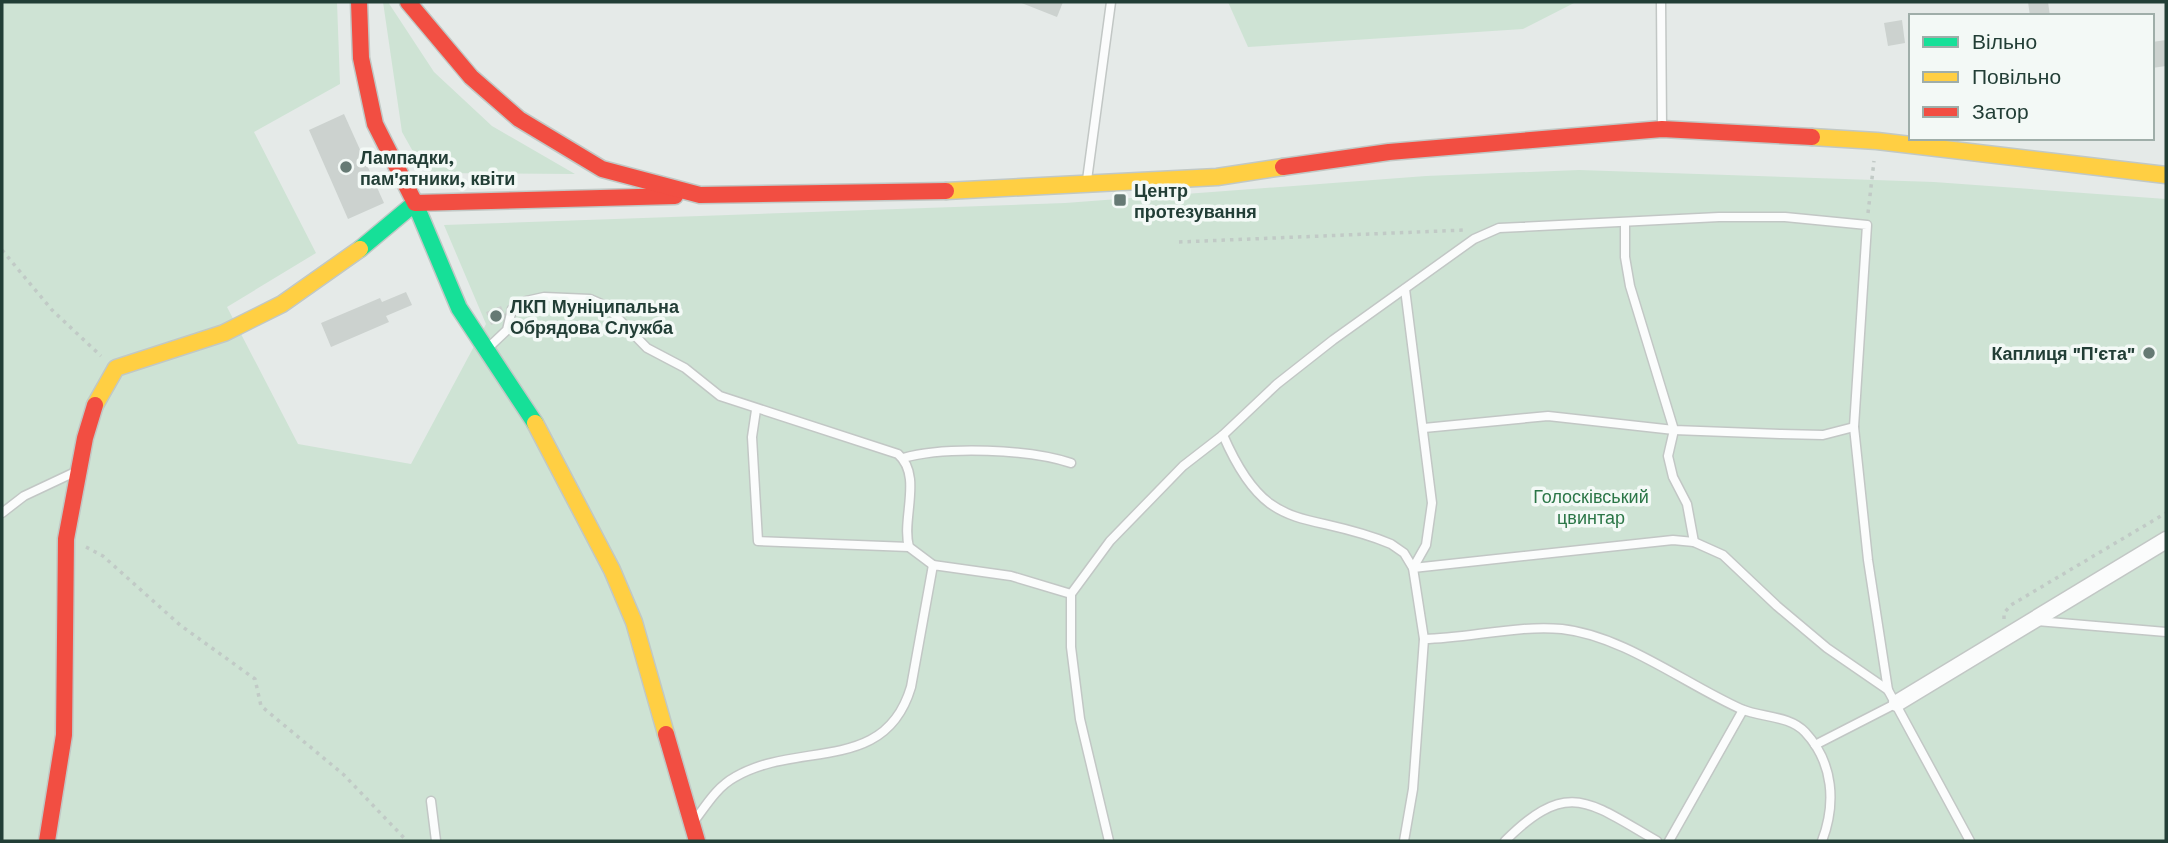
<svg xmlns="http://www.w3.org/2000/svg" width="2168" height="843" font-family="'Work Sans',sans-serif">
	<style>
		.green { fill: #cee3d4 }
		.building { fill: #ccd2cf }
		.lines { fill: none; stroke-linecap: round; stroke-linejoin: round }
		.lane-casing { stroke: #c2c7c5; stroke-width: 11 }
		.street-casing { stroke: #c2c7c5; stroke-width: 19 }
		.fast-casing { stroke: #c1c8c5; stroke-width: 19 }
		.slow-casing { stroke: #c1c8c5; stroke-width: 19 }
		.jam-casing { stroke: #c1c8c5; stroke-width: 19 }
		.path { stroke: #c1cac6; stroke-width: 3.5; stroke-dasharray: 3.5 5; stroke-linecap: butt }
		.lane { stroke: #fbfcfc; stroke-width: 8 }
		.street { stroke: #fbfcfc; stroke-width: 16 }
		.fast { stroke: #16e098; stroke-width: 16 }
		.slow { stroke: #ffcf43; stroke-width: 16 }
		.jam { stroke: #f24e42; stroke-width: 16 }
		.poi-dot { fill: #667a74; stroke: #f3f9f6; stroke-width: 2.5 }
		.labels { text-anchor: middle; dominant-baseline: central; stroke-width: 7; stroke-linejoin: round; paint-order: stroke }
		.poi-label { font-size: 18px; font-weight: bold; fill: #223e36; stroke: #f3f9f6; text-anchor: start }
		.park-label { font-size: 18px; fill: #2b7647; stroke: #f3f9f6 }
	</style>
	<rect width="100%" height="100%" fill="#e5eae8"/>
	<g class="green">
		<polygon points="2,2 337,2 340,84 254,132 316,253 227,307 298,444 411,464 486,324 444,225 1065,203 1426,176 1579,170 1934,182 2166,199 2166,841 2,841"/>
		<polygon points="383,2 388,2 434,72 492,126 575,174 425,173 402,132"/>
		<polygon points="1228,2 1576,2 1523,29 1248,47"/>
	</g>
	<g class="building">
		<polygon points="1019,2 1063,2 1057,17"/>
		<polygon points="2028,2 2048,2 2050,16 2030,16"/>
		<polygon points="1902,20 1905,43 1888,46 1884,23"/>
		<polygon points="2166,40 2166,66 2152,68 2152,42"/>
		<polygon points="344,114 384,203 348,219 309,130"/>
		<polygon points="406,292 412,305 386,316 389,322 331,347 321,323 380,298 382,302"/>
		<polygon points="501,306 507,319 491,325 486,312"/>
	</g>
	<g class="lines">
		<defs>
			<g id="lane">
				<polyline points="1661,2 1662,128"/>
				<polyline points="1087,180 1111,2"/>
				<polyline points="1625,223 1625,257 1630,286 1674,430 1668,456 1673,477 1687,504 1694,542"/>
				<path d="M488,348l19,-18 5,-21 14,-8 18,-4 46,2 16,7 41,42 38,20 35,28 178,58c25,22 3,65 11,93l24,18"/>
				<polyline points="756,410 752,437 758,541 909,547"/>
				<polyline points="1424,428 1548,416 1674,430 1781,434 1823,435 1854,427"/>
				<path d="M1223,435c45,104 81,73 168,109l13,9 9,15 260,-28 21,2 29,13 54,51 50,42 61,42 82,151"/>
				<path d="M903,458c43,-12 126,-9 168,5"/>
				<polyline points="2,513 24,496 75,472"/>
				<polyline points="2037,621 2166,632"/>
				<path d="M1424,639c45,-1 92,-14 138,-10 62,7 123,55 179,80 21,9 48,6 64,23 29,31 31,72 17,109"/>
				<polyline points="1815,745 1897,703"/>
				<polyline points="431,801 436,841"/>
				<path d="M695,820c12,-16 22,-33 40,-43 63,-37 150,-2 176,-90l22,-122 78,11 60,18"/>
				<polyline points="1109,841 1080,719 1071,647 1071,594 1110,541 1183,466 1223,435 1277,384 1333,340 1474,239 1499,228 1719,217 1785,217 1867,225 1854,427 1868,560 1888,690"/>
				<polyline points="1404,841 1413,789 1424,639 1413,568 1426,545 1432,503 1405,289"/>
				<path d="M1505,841c63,-63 84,-39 152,0"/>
				<polyline points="1669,841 1743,710"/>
			</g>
			<polyline id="street" points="1897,703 2166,540"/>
			<polyline id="fast" points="360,249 415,203 459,308 535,423"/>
			<g id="slow">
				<polyline points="1812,137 1877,141 2166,175"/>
				<polyline points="946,191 1217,177 1283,167"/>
				<polyline points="95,405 116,368 224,333 282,304 360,249"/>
				<polyline points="535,423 612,570 634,622 666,734"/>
			</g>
			<g id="jam">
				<polyline points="359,2 361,58 375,124 415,203 675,196"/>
				<polyline points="408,2 471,77 519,119 602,169 700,195 946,191"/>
				<polyline points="1283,167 1389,152 1662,129 1812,137"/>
				<polyline points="666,734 697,841"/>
				<polyline points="47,841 64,735 66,539 85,438 95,405"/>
			</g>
		</defs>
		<use href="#lane" class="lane-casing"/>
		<use href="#street" class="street-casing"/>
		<use href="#fast" class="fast-casing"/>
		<use href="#slow" class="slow-casing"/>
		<use href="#jam" class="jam-casing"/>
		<g class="path">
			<polyline points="1868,213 1874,161"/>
			<polyline points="1179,242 1465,230"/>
			<polyline points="2,250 52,310 101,356"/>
			<polyline points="86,547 103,556 180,625 255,679 261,706 344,775 407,841"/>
			<polyline points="2004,619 2004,613 2011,605 2166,513"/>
		</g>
		<use href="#lane" class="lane"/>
		<use href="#street" class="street"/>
		<use href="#fast" class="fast"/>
		<use href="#slow" class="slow"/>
		<use href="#jam" class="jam"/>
	</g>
	<g class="poi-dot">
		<circle cx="346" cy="167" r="7"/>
		<rect x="1113" y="193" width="14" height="14" rx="3.5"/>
		<circle cx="496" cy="316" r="7"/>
		<circle cx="2149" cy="353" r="7"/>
	</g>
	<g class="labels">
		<g class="poi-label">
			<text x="360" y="157">Лампадки,<tspan x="360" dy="21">пам'ятники, квіти</tspan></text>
			<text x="1134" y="190">Центр<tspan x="1134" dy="21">протезування</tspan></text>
			<text x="510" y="306">ЛКП Муніципальна<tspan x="510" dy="21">Обрядова Служба</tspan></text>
			<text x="2135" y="353" text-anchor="end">Каплиця "П'єта"</text>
		</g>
		<g class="park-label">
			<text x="1591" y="496">Голосківський<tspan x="1591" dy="21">цвинтар</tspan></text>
		</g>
	</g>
	<rect width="2168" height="843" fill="none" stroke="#223e36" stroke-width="7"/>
	<rect x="1909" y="14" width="245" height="126" fill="#f3f9f6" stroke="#9faea9" stroke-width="2"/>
	<rect x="1923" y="37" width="35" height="10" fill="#16e098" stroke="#9faea9" stroke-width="2"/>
	<text x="1972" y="49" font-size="21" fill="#223e36">Вільно</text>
	<rect x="1923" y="72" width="35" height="10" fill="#ffcf43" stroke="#9faea9" stroke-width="2"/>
	<text x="1972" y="84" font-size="21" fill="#223e36">Повільно</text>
	<rect x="1923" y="107" width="35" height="10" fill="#f24e42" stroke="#9faea9" stroke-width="2"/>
	<text x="1972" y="119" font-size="21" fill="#223e36">Затор</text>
</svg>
